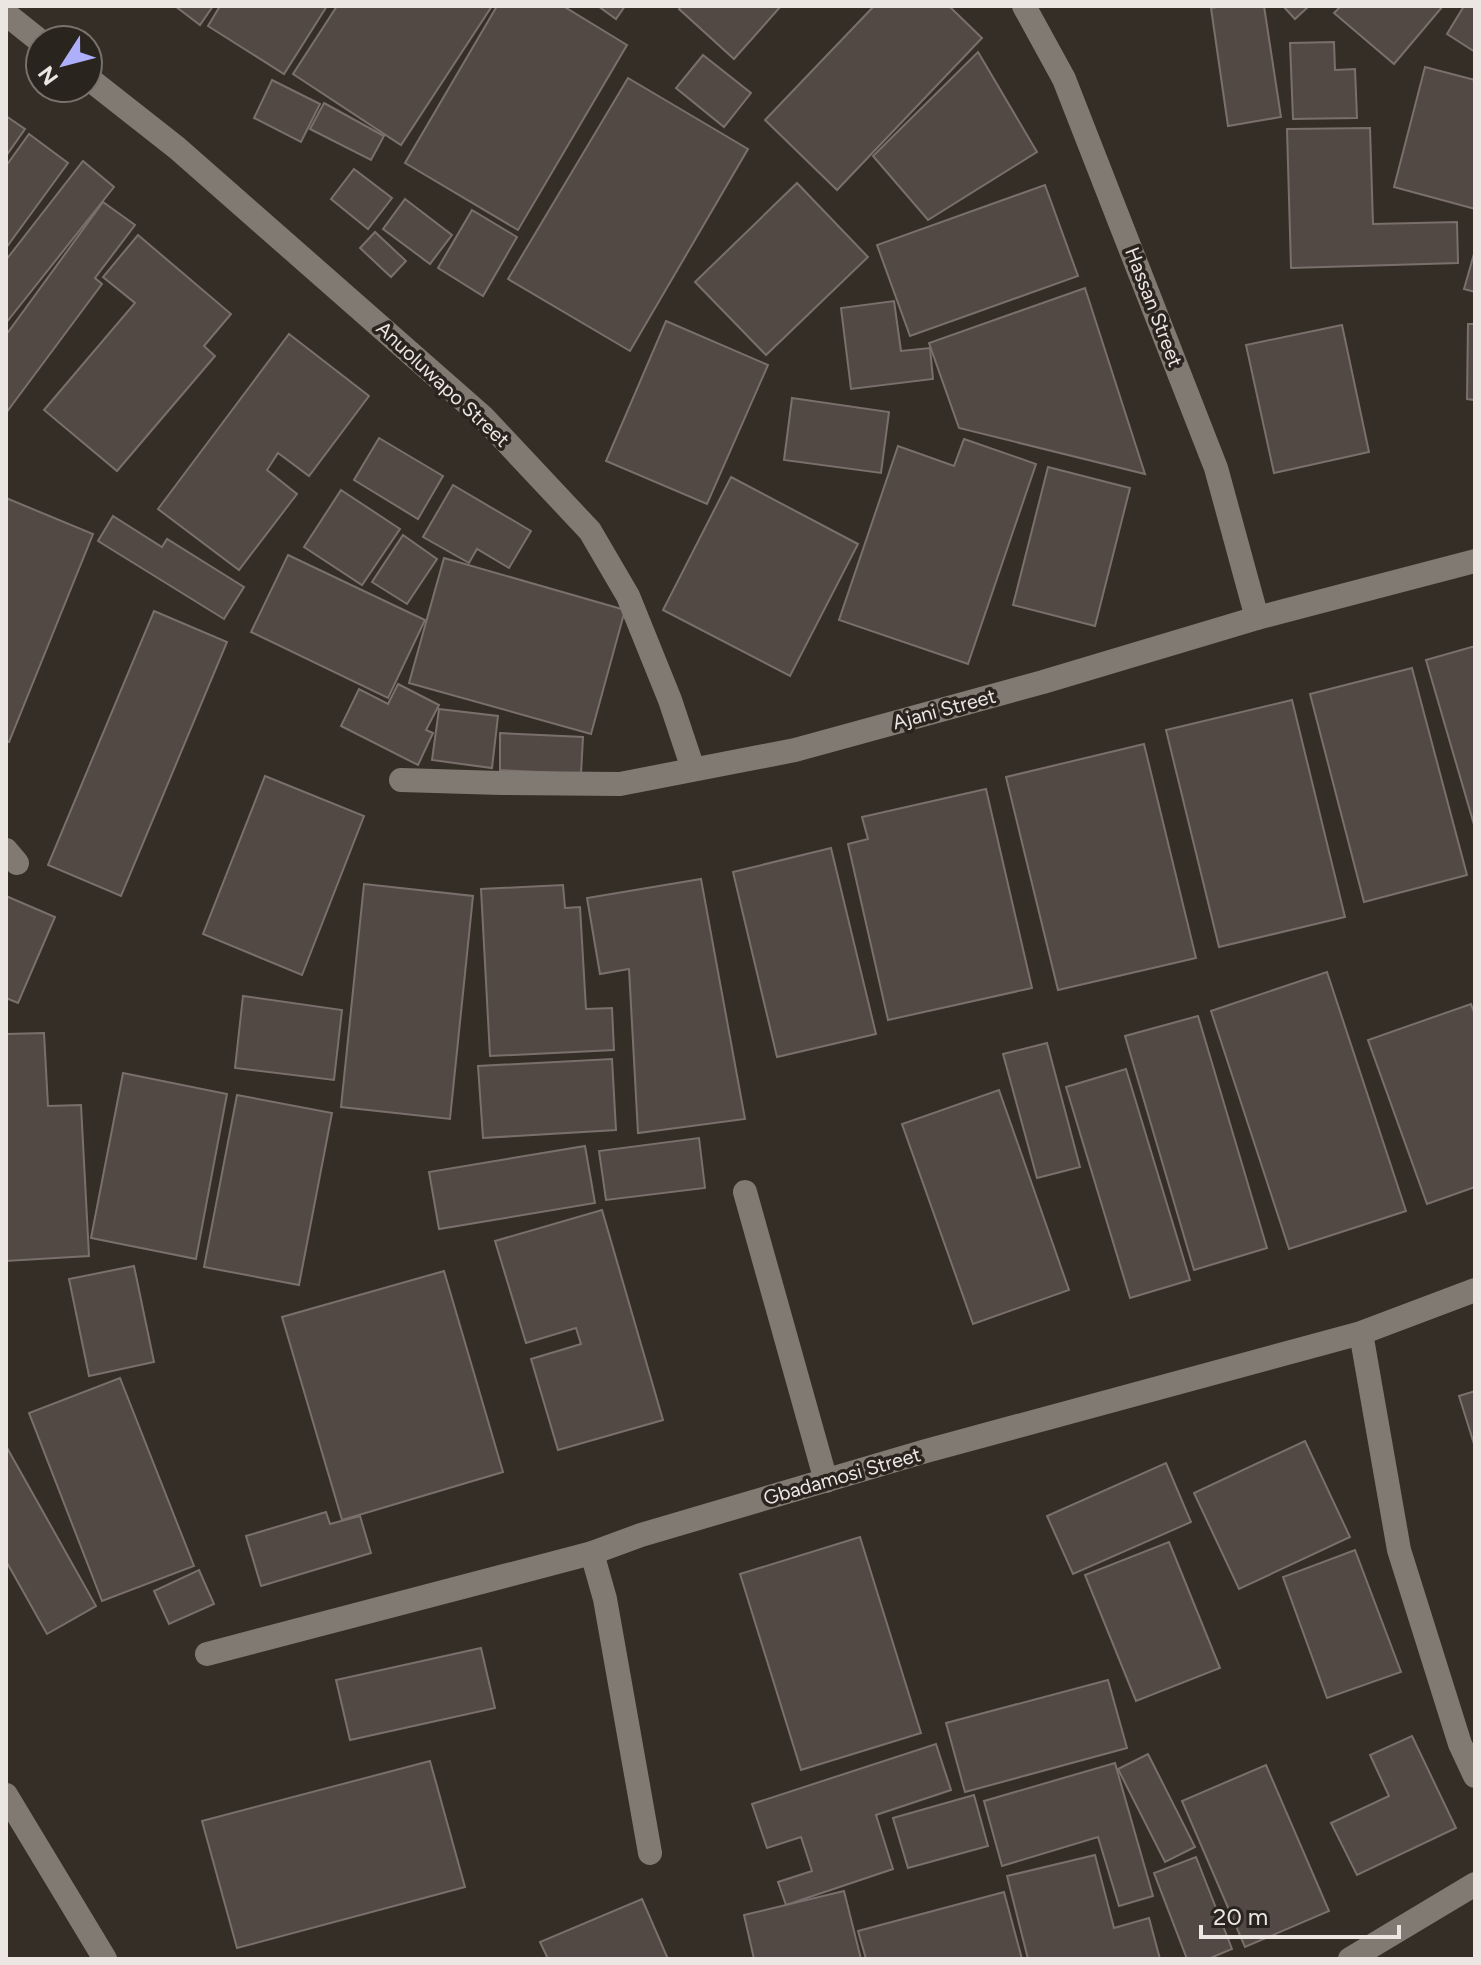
<svg xmlns="http://www.w3.org/2000/svg" width="1481" height="1965" font-family="Figtree,sans-serif">
	<style>
		.building { fill: #524945; stroke: #7a6f6b; stroke-width: 2 }
		.lines { fill: none; stroke-linecap: round; stroke-linejoin: round }
		.lane { stroke: #817a72; stroke-width: 24 }
		.street { stroke: #817a72; stroke-width: 24 }
		.labels { text-anchor: middle; dominant-baseline: central; stroke-width: 7; stroke-linejoin: round; paint-order: stroke }
		.street-label { font-size: 20px; fill: #ebe6e2; stroke: #2a241e }
	</style>
	<rect width="100%" height="100%" fill="#342e27"/>
	<g class="building">
		<polygon points="175,6 213,6 200,25"/>
		<polygon points="220,6 327,6 284,74 208,26"/>
		<polygon points="337,6 492,6 401,145 293,74"/>
		<polygon points="497,6 563,6 627,45 518,230 405,163"/>
		<polygon points="598,6 625,6 616,19"/>
		<polygon points="681,6 781,6 734,59 679,9"/>
		<polygon points="874,6 949,6 982,38 837,190 765,120"/>
		<polygon points="1223,6 1264,6 1281,117 1228,126 1211,8"/>
		<polygon points="1283,6 1309,6 1295,19"/>
		<polygon points="1341,6 1443,6 1394,64 1334,13"/>
		<polygon points="1464,6 1475,6 1475,52 1447,34"/>
		<polygon points="1334,42 1335,70 1355,69 1357,118 1293,119 1290,43"/>
		<polygon points="978,52 1037,152 928,220 873,156"/>
		<polygon points="703,55 751,93 724,127 676,88"/>
		<polygon points="1425,67 1475,80 1475,209 1394,187"/>
		<polygon points="628,78 748,149 630,351 508,279"/>
		<polygon points="272,80 320,104 301,142 254,118"/>
		<polygon points="324,103 384,136 371,160 310,129"/>
		<polygon points="6,116 25,129 6,156"/>
		<polygon points="1370,128 1373,224 1457,222 1458,263 1291,268 1287,129"/>
		<polygon points="29,134 68,163 6,248 6,166"/>
		<polygon points="83,161 114,187 6,323 6,260"/>
		<polygon points="354,169 392,198 368,229 331,199"/>
		<polygon points="797,183 868,257 766,355 695,282"/>
		<polygon points="1045,185 1078,276 910,336 877,245"/>
		<polygon points="405,199 452,235 430,264 383,229"/>
		<polygon points="103,202 135,225 95,278 102,284 6,413 6,335"/>
		<polygon points="472,210 517,237 483,296 438,268"/>
		<polygon points="375,232 406,261 391,277 360,248"/>
		<polygon points="138,235 231,314 204,346 215,356 117,471 44,410 135,303 103,277"/>
		<polygon points="1474,254 1475,255 1475,292 1464,289"/>
		<polygon points="1085,288 1145,474 959,428 929,343"/>
		<polygon points="894,301 901,351 930,348 933,379 851,389 841,308"/>
		<polygon points="666,321 768,365 707,504 606,461"/>
		<polygon points="1468,324 1475,324 1475,400 1467,399"/>
		<polygon points="1342,325 1369,452 1274,473 1246,345"/>
		<polygon points="289,334 369,396 309,476 278,453 267,470 297,494 239,570 158,509"/>
		<polygon points="792,398 889,412 881,473 784,460"/>
		<polygon points="379,438 443,476 418,519 354,480"/>
		<polygon points="964,439 1036,464 968,664 839,620 898,446 954,466"/>
		<polygon points="1048,467 1130,488 1095,626 1013,605"/>
		<polygon points="731,477 858,544 790,676 663,610"/>
		<polygon points="453,485 531,531 509,568 477,549 469,563 423,537"/>
		<polygon points="341,490 400,529 362,585 304,547"/>
		<polygon points="6,498 93,534 9,742 6,741"/>
		<polygon points="113,516 162,547 167,539 244,587 224,619 98,541"/>
		<polygon points="403,535 437,559 407,604 372,582"/>
		<polygon points="288,555 425,620 388,698 251,632"/>
		<polygon points="444,558 625,610 591,734 409,683"/>
		<polygon points="154,611 227,642 121,896 48,865"/>
		<polygon points="1475,646 1475,828 1426,660"/>
		<polygon points="1412,668 1467,875 1364,902 1310,694"/>
		<polygon points="398,684 439,705 426,730 433,733 418,765 341,726 359,689 388,704"/>
		<polygon points="1292,700 1345,917 1219,947 1166,730"/>
		<polygon points="439,709 498,716 492,768 432,760"/>
		<polygon points="500,733 583,737 581,774 500,770"/>
		<polygon points="1144,744 1196,958 1058,990 1006,777"/>
		<polygon points="265,776 364,816 302,975 203,934"/>
		<polygon points="986,789 1032,988 888,1020 848,844 868,839 862,817"/>
		<polygon points="831,848 876,1034 777,1057 733,872"/>
		<polygon points="701,879 745,1119 638,1133 629,969 600,974 587,898"/>
		<polygon points="364,884 473,896 450,1119 341,1107"/>
		<polygon points="563,885 565,908 580,907 586,1009 612,1008 614,1050 490,1056 481,889"/>
		<polygon points="6,896 55,917 18,1003 6,998"/>
		<polygon points="1327,972 1406,1211 1289,1249 1211,1011"/>
		<polygon points="243,996 342,1010 334,1080 235,1068"/>
		<polygon points="1471,1004 1475,1015 1475,1187 1427,1204 1368,1040"/>
		<polygon points="1198,1016 1267,1248 1194,1270 1125,1036"/>
		<polygon points="44,1033 48,1106 81,1105 89,1256 6,1261 6,1034"/>
		<polygon points="1047,1043 1080,1167 1037,1178 1003,1054"/>
		<polygon points="612,1059 616,1130 483,1138 478,1066"/>
		<polygon points="1126,1069 1190,1280 1130,1298 1066,1087"/>
		<polygon points="123,1073 227,1094 196,1259 91,1238"/>
		<polygon points="999,1090 1069,1290 973,1324 902,1124"/>
		<polygon points="237,1095 332,1113 299,1285 204,1267"/>
		<polygon points="699,1138 705,1188 606,1200 599,1151"/>
		<polygon points="585,1146 595,1203 439,1229 429,1172"/>
		<polygon points="602,1210 663,1420 558,1450 531,1359 581,1344 576,1328 526,1343 495,1241"/>
		<polygon points="134,1266 154,1362 89,1376 69,1279"/>
		<polygon points="444,1271 503,1472 342,1520 282,1317"/>
		<polygon points="120,1378 194,1566 102,1601 29,1413"/>
		<polygon points="1475,1391 1475,1447 1459,1396"/>
		<polygon points="1305,1441 1350,1537 1239,1589 1194,1493"/>
		<polygon points="6,1446 96,1606 47,1634 6,1561"/>
		<polygon points="1166,1463 1191,1522 1073,1574 1047,1516"/>
		<polygon points="326,1512 330,1524 360,1516 371,1553 261,1586 246,1536"/>
		<polygon points="860,1537 921,1733 801,1770 740,1574"/>
		<polygon points="1169,1542 1220,1668 1136,1701 1085,1575"/>
		<polygon points="1355,1550 1401,1672 1327,1698 1283,1577"/>
		<polygon points="199,1570 214,1604 169,1624 154,1591"/>
		<polygon points="481,1648 495,1708 350,1740 336,1680"/>
		<polygon points="1108,1680 1127,1748 965,1792 946,1723"/>
		<polygon points="1412,1736 1456,1828 1357,1875 1331,1823 1389,1796 1370,1755"/>
		<polygon points="936,1744 951,1790 876,1815 893,1869 786,1905 778,1882 812,1871 801,1837 767,1848 752,1804"/>
		<polygon points="1148,1754 1195,1847 1165,1862 1118,1769"/>
		<polygon points="430,1761 465,1887 237,1948 202,1821"/>
		<polygon points="1115,1763 1153,1896 1119,1906 1098,1837 1002,1866 984,1801"/>
		<polygon points="1266,1765 1329,1911 1245,1947 1182,1801"/>
		<polygon points="974,1795 988,1846 908,1868 893,1818"/>
		<polygon points="1095,1855 1114,1928 1149,1918 1160,1959 1028,1959 1007,1876"/>
		<polygon points="1196,1857 1232,1949 1208,1959 1187,1959 1154,1873"/>
		<polygon points="844,1891 861,1959 754,1959 744,1915"/>
		<polygon points="1004,1892 1022,1959 866,1959 858,1931"/>
		<polygon points="642,1899 668,1959 548,1959 540,1942"/>
	</g>
	<g class="lines">
		<g class="lane">
			<polyline points="745,1192 826,1481"/>
			<polyline points="1361,1333 1399,1550 1460,1744 1475,1776"/>
			<polyline points="592,1553 605,1599 650,1853"/>
			<polyline points="6,1795 105,1959"/>
			<polyline points="1350,1959 1475,1884"/>
		</g>
		<g class="street">
			<polyline points="1024,6 1064,79 1216,468 1257,618"/>
			<polyline points="6,14 40,41"/>
			<polyline points="88,78 177,148 483,417 590,531 628,596 670,700 693,769"/>
			<polyline points="401,780 501,783 620,784 795,750 1043,682 1257,618 1475,561"/>
			<polyline points="6,850 17,863"/>
			<polyline points="207,1654 592,1553 641,1535 926,1451 1361,1333 1475,1290"/>
		</g>
	</g>
	<g class="labels">
		<g class="street-label">
			<text transform="translate(1154 307) rotate(69)">Hassan Street</text>
			<text transform="translate(443 384) rotate(43)">Anuoluwapo Street</text>
			<text transform="translate(944 709) rotate(-15)">Ajani Street</text>
			<text transform="translate(842 1476) rotate(-16)">Gbadamosi Street</text>
		</g>
	</g>
	<rect width="1481" height="1965" fill="none" stroke="#ebe6e2" stroke-width="16"/>
	<g transform="translate(64 64) rotate(234)"><circle r="38" fill="#2a241e" stroke="#77726c" stroke-width="2"/>
	<path d="M0-6L14 30L0 20L-14 30Z" fill="#adaffb"/>
	<text y="-12" font-size="22" font-weight="bold" text-anchor="middle" fill="#ebe6e2">N</text>
	</g>
	<path d="M1201 1925v12h198v-12" fill="none" stroke="#ebe6e2" stroke-width="4"/>
	<text x="1213" y="1925" font-size="24" fill="#ebe6e2" stroke="#2a241e" stroke-width="6" paint-order="stroke">20 m</text>
</svg>
